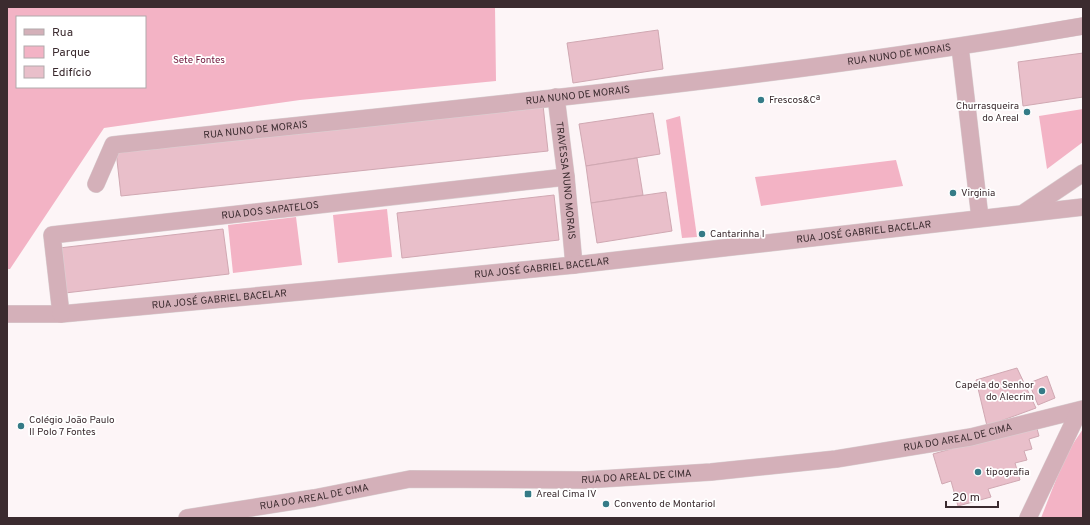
<svg xmlns="http://www.w3.org/2000/svg" width="1090" height="525" font-family="Overpass,sans-serif">
	<style>
		.green { fill: #f3b3c5; fill-rule: evenodd }
		.building { fill: #e9bfca; stroke: #d0a8b2 }
		.lines { fill: none; stroke-linecap: round; stroke-linejoin: round }
		.minor-casing { stroke: #dad1d3; stroke-width: 18 }
		.minor { stroke: #d4b0b9; stroke-width: 17 }
		.poi-dot { fill: #357b87; stroke: #fff; stroke-width: 1.5 }
		.labels { text-anchor: middle; dominant-baseline: central; stroke-width: 3.5; stroke-linejoin: round; paint-order: stroke }
		.street-label { font-size: 10px; fill: #3b2b2f; stroke: #fff }
		.park-label { font-size: 10px; fill: #70163b; stroke: #fff }
		.poi-label { font-size: 10px; fill: #3b2b2f; stroke: #fff; text-anchor: start }
	</style>
	<rect width="100%" height="100%" fill="#fdf5f7"/>
	<g class="green">
		<path d="M7,7h488l1,74 -196,19 -196,28 -94,141h-3zM17,17h128v70h-128z"/>
		<polygon points="1083,109 1083,142 1047,169 1039,116"/>
		<polygon points="680,116 697,237 682,238 666,120"/>
		<polygon points="896,160 903,186 761,206 755,177"/>
		<polygon points="387,209 392,257 338,263 333,215"/>
		<polygon points="296,217 302,265 233,273 228,225"/>
		<polygon points="1083,429 1083,518 1041,518 1066,454"/>
	</g>
	<g class="building">
		<polygon points="658,30 663,69 573,83 567,43"/>
		<polygon points="1083,53 1083,97 1023,106 1018,62"/>
		<polygon points="543,105 548,151 121,196 116,151"/>
		<polygon points="653,113 660,154 586,166 579,124"/>
		<polygon points="637,158 643,195 591,203 586,166"/>
		<polygon points="666,192 672,231 597,243 591,203"/>
		<polygon points="554,195 559,240 402,258 397,213"/>
		<polygon points="223,229 229,274 65,293 59,248"/>
		<polygon points="1017,368 1036,408 987,426 976,380"/>
		<polygon points="1047,376 1055,398 1038,405 1029,383"/>
		<polygon points="1036,425 1039,436 1029,439 1032,449 1024,451 1027,460 1015,463 1020,480 988,489 991,497 958,506 951,481 942,484 933,454"/>
	</g>
	<g class="lines">
		<defs>
			<g id="minor">
				<polyline points="960,47 980,218"/>
				<path id="s1" d="M556,97l10,80 8,88"/>
				<path id="s2" d="M96,184l17,-39c324,-35 649,-64 970,-119"/>
				<polyline points="1025,212 1083,173"/>
				<path id="s3" d="M7,314h54l259,-24 254,-25 509,-58"/>
				<path id="s4" d="M61,314l-9,-79 514,-58"/>
				<path id="s5" d="M187,518l127,-20 96,-19 175,1 126,-8 125,-13 135,-22 112,-28"/>
				<polyline points="1028,518 1079,411"/>
			</g>
		</defs>
		<use href="#minor" class="minor-casing"/>
		<use href="#minor" class="minor"/>
	</g>
	<g class="poi-dot">
		<circle cx="761" cy="100" r="4"/>
		<circle cx="1027" cy="112" r="4"/>
		<circle cx="953" cy="193" r="4"/>
		<circle cx="702" cy="234" r="4"/>
		<circle cx="1042" cy="391" r="4"/>
		<circle cx="21" cy="426" r="4"/>
		<circle cx="978" cy="472" r="4"/>
		<rect x="524" y="490" width="8" height="8" rx="2"/>
		<circle cx="606" cy="504" r="4"/>
	</g>
	<g class="labels">
		<g class="street-label">
			<text stroke="none"><textPath href="#s2" startOffset="834">RUA NUNO DE MORAIS</textPath></text>
			<text stroke="none"><textPath href="#s2" startOffset="510">RUA NUNO DE MORAIS</textPath></text>
			<text stroke="none"><textPath href="#s2" startOffset="186">RUA NUNO DE MORAIS</textPath></text>
			<text stroke="none"><textPath href="#s1" startOffset="84">TRAVESSA NUNO MORAIS</textPath></text>
			<text stroke="none"><textPath href="#s4" startOffset="299">RUA DOS SAPATELOS</textPath></text>
			<text stroke="none"><textPath href="#s3" startOffset="861">RUA JOSÉ GABRIEL BACELAR</textPath></text>
			<text stroke="none"><textPath href="#s3" startOffset="537">RUA JOSÉ GABRIEL BACELAR</textPath></text>
			<text stroke="none"><textPath href="#s3" startOffset="213">RUA JOSÉ GABRIEL BACELAR</textPath></text>
			<text stroke="none"><textPath href="#s5" startOffset="777">RUA DO AREAL DE CIMA</textPath></text>
			<text stroke="none"><textPath href="#s5" startOffset="453">RUA DO AREAL DE CIMA</textPath></text>
			<text stroke="none"><textPath href="#s5" startOffset="129">RUA DO AREAL DE CIMA</textPath></text>
		</g>
		<g class="park-label">
			<text x="199" y="60">Sete Fontes</text>
		</g>
		<g class="poi-label">
			<text x="769" y="100">Frescos&amp;Cª</text>
			<text x="1019" y="106" text-anchor="end">Churrasqueira<tspan x="1019" dy="12">do Areal</tspan></text>
			<text x="961" y="193">Virginia</text>
			<text x="710" y="234">Cantarinha I</text>
			<text x="1034" y="385" text-anchor="end">Capela do Senhor<tspan x="1034" dy="12">do Alecrim</tspan></text>
			<text x="29" y="420">Colégio João Paulo<tspan x="29" dy="12">II Polo 7 Fontes</tspan></text>
			<text x="986" y="472">tipografia</text>
			<text x="536" y="494">Areal Cima IV</text>
			<text x="614" y="504">Convento de Montariol</text>
		</g>
	</g>
	<rect width="1090" height="525" fill="none" stroke="#3b2b2f" stroke-width="16"/>
	<rect x="16" y="16" width="130" height="72" fill="#ffffff" stroke="#b1aaac"/>
	<rect x="24" y="29" width="20" height="6" fill="#d4b0b9" stroke="#b1aaac"/>
	<text x="52" y="36" font-size="12" fill="#3b2b2f">Rua</text>
	<rect x="24" y="46" width="20" height="12" fill="#f3b3c5" stroke="#b1aaac"/>
	<text x="52" y="56" font-size="12" fill="#3b2b2f">Parque</text>
	<rect x="24" y="66" width="20" height="12" fill="#e9bfca" stroke="#b1aaac"/>
	<text x="52" y="76" font-size="12" fill="#3b2b2f">Edifício</text>
	<path d="M946 501v6h52v-6" fill="none" stroke="#3b2b2f" stroke-width="2"/>
	<text x="952" y="501" font-size="12" fill="#3b2b2f" stroke="#ffffff" stroke-width="3" paint-order="stroke">20 m</text>
</svg>
